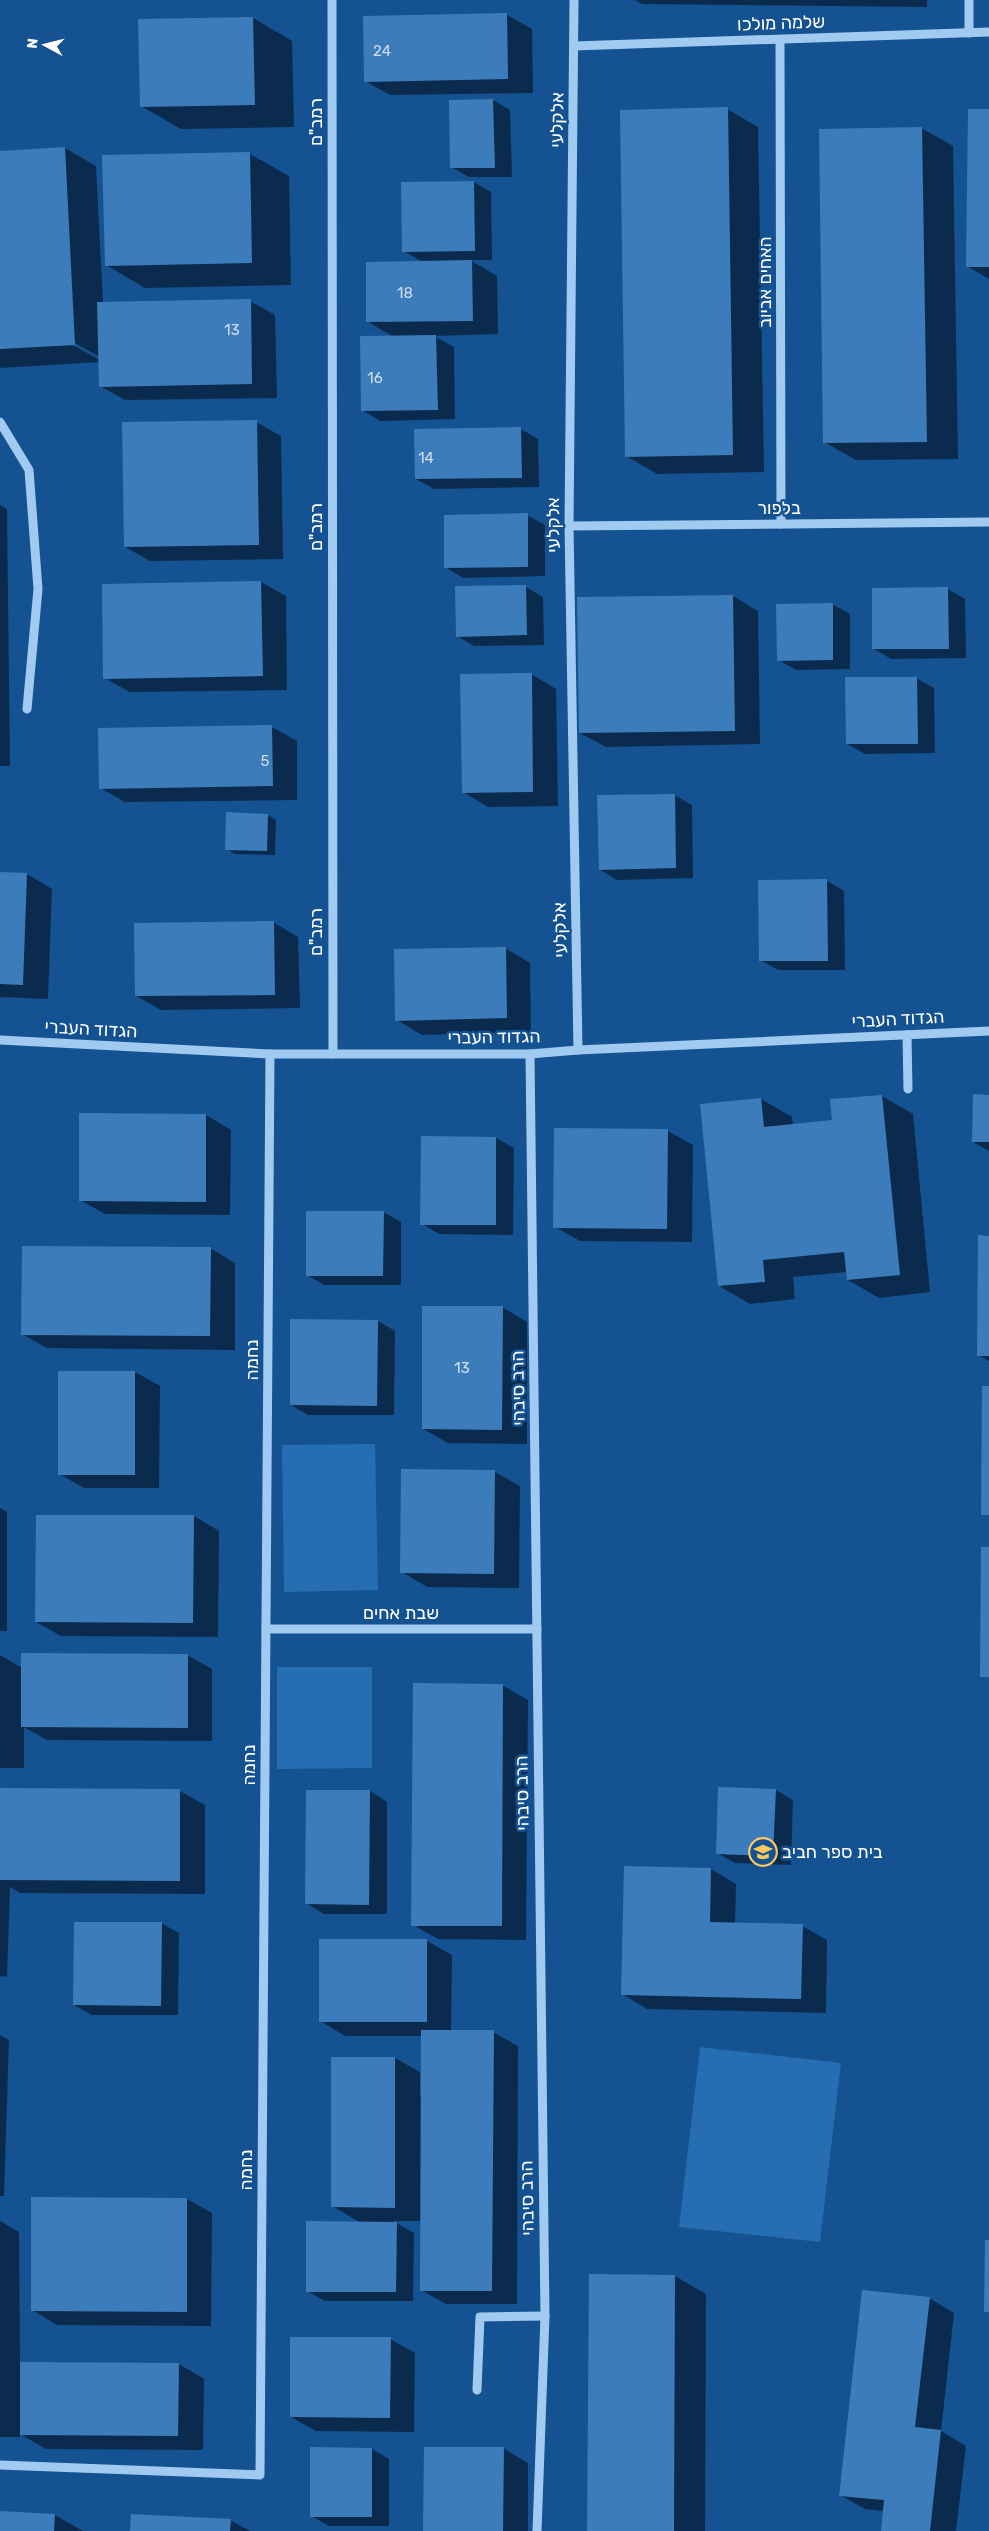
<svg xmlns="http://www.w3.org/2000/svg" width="989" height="2531" font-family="Rubik,Heebo,sans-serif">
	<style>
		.green { fill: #266db1 }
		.shadow { fill: #0007; fill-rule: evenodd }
		.building { fill: #3d7cba }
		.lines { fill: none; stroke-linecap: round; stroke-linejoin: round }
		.minor { stroke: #a1caf1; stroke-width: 9 }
		.labels { text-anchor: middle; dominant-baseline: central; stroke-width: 5; stroke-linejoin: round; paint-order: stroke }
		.number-label { font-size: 15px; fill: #cedeee }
		.street-label { font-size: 18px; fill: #fff; stroke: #145292 }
		.poi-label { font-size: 18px; fill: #fff; stroke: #145292; text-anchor: start }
	</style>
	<rect width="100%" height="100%" fill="#145292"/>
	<g class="green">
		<polygon points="375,1444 378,1590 284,1592 282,1445"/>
		<polygon points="277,1667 372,1667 372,1768 277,1769"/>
		<polygon points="700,2047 841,2063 820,2242 679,2227"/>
	</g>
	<g class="shadow">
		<polygon points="635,0 927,0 927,7 642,4"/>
		<polygon points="507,15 532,29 533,93 390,95 365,81"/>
		<polygon points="253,18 292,41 294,127 181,129 141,106"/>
		<polygon points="493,100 510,110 512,177 469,177 451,167"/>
		<polygon points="727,109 758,127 764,472 657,474 626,456"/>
		<polygon points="989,111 989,279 967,266"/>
		<polygon points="921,128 953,146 958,459 856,460 824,442"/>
		<path d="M65,148l31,18 7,137 147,-2 25,14 2,83 -152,2 -25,-14v-24l-100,6v-216zM71,341l29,16v3l-31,-17z"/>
		<polygon points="250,154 289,176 291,285 145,288 106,265 104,156"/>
		<polygon points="474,182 491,192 492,260 470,260 497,276 498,334 434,336 454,347 455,419 380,421 362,410 394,337 368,322 423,262 403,251"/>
		<polygon points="256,422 281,436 283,559 150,561 125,547"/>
		<polygon points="521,429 538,439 539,487 434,489 416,479"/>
		<polygon points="0,505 7,509 10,766 0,766"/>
		<polygon points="527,515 545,525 545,576 463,578 445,567"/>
		<polygon points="261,582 286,596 287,690 130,692 104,678"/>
		<polygon points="526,587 543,597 544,645 474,646 457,636"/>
		<polygon points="948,589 965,599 966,658 891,659 874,649"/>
		<polygon points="733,596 758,611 760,744 606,747 580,733"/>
		<polygon points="832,604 850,614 850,669 796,670 778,660"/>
		<polygon points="531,674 556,689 558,806 488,807 463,792"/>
		<polygon points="916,678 934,688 935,753 865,754 847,744"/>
		<polygon points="272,727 297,741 297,800 125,802 100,788"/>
		<polygon points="674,795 692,805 693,878 617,880 600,870"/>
		<polygon points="268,815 276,820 275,855 235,854 227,849"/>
		<polygon points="0,873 27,874 52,889 48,999 0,997"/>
		<polygon points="827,881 844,891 845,970 778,970 760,960"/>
		<polygon points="273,922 298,937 300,1008 161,1010 136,996"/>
		<polygon points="505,948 530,963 531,1032 422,1035 397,1020"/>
		<polygon points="882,1096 913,1114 930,1292 879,1298 848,1280 847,1272 793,1277 795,1299 750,1304 719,1286 761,1099 792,1117 793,1125 833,1121"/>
		<polygon points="989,1096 989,1151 973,1142"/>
		<polygon points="206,1115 231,1130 230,1215 105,1214 80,1200"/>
		<polygon points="668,1131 693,1145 692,1242 580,1241 555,1227"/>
		<polygon points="423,1138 496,1138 514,1148 513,1235 439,1234 422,1224"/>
		<polygon points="383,1212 401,1222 401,1285 324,1285 307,1275"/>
		<polygon points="989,1237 989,1361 978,1355"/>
		<polygon points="210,1248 235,1263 235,1350 47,1348 22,1334"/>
		<polygon points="502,1307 527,1322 527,1444 448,1443 423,1429"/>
		<polygon points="378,1321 395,1331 394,1415 308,1415 291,1405"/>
		<polygon points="135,1372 160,1386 159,1488 84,1488 59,1474"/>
		<polygon points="495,1472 520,1486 519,1588 427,1587 402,1572"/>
		<polygon points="0,1508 7,1512 7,1631 0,1631"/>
		<polygon points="194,1516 219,1531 218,1637 61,1636 36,1622"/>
		<polygon points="0,1655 22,1668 187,1655 212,1669 212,1741 47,1740 24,1727 24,1768 0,1768"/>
		<polygon points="502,1685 528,1700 526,1940 438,1939 413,1925"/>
		<polygon points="0,1789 180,1791 205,1805 205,1894 20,1893 10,1887 7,1977 0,1976"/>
		<polygon points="776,1790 793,1800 791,1865 735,1863 717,1853"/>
		<polygon points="370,1791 387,1802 387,1914 324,1914 306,1903"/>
		<polygon points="625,1868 711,1869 736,1884 735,1924 802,1926 827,1940 826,2013 647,2009 622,1994"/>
		<polygon points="161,1923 179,1933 178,2015 92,2015 74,2005"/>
		<polygon points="427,1941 452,1955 451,2031 493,2032 518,2046 517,2304 446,2304 421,2290 422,2221 393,2221 414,2233 413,2301 325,2301 307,2291 361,2223 332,2206 395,2058 420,2072 420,2095 422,2095 423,2036 345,2036 320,2021"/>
		<polygon points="0,2035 9,2040 4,2196 0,2196"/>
		<polygon points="187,2199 212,2213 211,2326 57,2325 32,2310"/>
		<polygon points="0,2221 19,2232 20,2363 179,2364 204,2379 203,2450 46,2449 20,2434 20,2437 0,2437"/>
		<polygon points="590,2275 675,2276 706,2294 705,2531 588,2531"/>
		<polygon points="929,2298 954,2313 941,2431 966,2446 956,2531 882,2531 884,2511 865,2509 840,2495"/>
		<polygon points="390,2339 415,2353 414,2432 316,2431 291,2417"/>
		<polygon points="503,2448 528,2463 528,2531 424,2531"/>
		<polygon points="372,2449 389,2459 389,2526 329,2526 311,2516"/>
		<polygon points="0,2512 55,2515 83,2531 0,2531"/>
		<polygon points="230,2520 250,2531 132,2531"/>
	</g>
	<g class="building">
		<polygon points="507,13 508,79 364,82 363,16"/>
		<polygon points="253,17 255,105 140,107 138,19"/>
		<polygon points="493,99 495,168 450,168 449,100"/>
		<polygon points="728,107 733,455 625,457 620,110"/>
		<polygon points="968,109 989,109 989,267 966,267"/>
		<polygon points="922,127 927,442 823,443 819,129"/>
		<polygon points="65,147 75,345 0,349 0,151"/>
		<polygon points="250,152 252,263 105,266 102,155"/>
		<polygon points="474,181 475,251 402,252 401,182"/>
		<polygon points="472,260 473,321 366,322 366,262"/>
		<polygon points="251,299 252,384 99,387 97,302"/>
		<polygon points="436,335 438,410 361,411 360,336"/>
		<polygon points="257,420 259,545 124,547 122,422"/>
		<polygon points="521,427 522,478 415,479 414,429"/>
		<polygon points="528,513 528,567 444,568 444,515"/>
		<polygon points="261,581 263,676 103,679 102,584"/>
		<polygon points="526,585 527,635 456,637 455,586"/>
		<polygon points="948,587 949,649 872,649 872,588"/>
		<polygon points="733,595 735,731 579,733 577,597"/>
		<polygon points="833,603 833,660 777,661 776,604"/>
		<polygon points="532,673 533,792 462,793 460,674"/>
		<polygon points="845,677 917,677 918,744 846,744"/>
		<polygon points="272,725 273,786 99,789 98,728"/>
		<polygon points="675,794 676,868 599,870 597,795"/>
		<polygon points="226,812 268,814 267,851 225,850"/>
		<polygon points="0,872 27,873 23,985 0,984"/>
		<polygon points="827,879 828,961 759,961 758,880"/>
		<polygon points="274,921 275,995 135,996 134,923"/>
		<polygon points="506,947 507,1018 395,1021 394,949"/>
		<polygon points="973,1094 989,1095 989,1142 972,1142"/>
		<polygon points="882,1095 900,1275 847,1280 844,1252 763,1260 765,1282 718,1286 700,1104 761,1098 764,1127 832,1120 830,1099"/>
		<polygon points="79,1113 206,1114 206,1202 79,1201"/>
		<polygon points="554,1128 668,1129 667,1229 553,1228"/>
		<polygon points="421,1136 496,1137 496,1225 420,1225"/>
		<polygon points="306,1211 384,1211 383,1276 306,1276"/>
		<polygon points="978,1235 989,1236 989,1356 977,1356"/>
		<polygon points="22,1246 211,1247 210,1336 21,1335"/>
		<polygon points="422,1306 503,1306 502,1430 422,1429"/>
		<polygon points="290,1319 378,1320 377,1406 290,1405"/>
		<rect x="58" y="1371" width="77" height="104"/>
		<polygon points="982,1386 989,1386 989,1515 981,1515"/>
		<polygon points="401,1469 495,1470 494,1574 400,1573"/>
		<polygon points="36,1515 194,1515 193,1623 35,1622"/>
		<polygon points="981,1547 989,1547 989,1677 980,1677"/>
		<polygon points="21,1653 188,1654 188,1728 21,1727"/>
		<polygon points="413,1683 503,1684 502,1926 411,1926"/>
		<polygon points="718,1787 776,1789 773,1856 716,1854"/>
		<polygon points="0,1788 180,1789 180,1881 0,1880"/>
		<polygon points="306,1790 370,1790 369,1905 305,1904"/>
		<polygon points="624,1866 711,1868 710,1922 803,1924 801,1999 621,1995"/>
		<polygon points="74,1922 162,1922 161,2006 73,2005"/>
		<rect x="319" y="1939" width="108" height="83"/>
		<polygon points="421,2030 494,2030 492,2291 420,2291"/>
		<polygon points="331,2057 395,2057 395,2208 331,2207"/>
		<polygon points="31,2197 187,2198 187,2312 31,2311"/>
		<polygon points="306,2221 397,2222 396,2292 306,2292"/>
		<polygon points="985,2240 989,2240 989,2312 984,2312"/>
		<polygon points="589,2274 675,2275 674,2531 587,2531"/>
		<polygon points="862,2290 930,2297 915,2427 941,2430 930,2531 881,2531 884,2500 839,2496"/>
		<polygon points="290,2337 391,2337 390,2418 290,2417"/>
		<polygon points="20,2362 179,2363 178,2436 20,2435"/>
		<polygon points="310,2447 372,2448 372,2517 310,2517"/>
		<polygon points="424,2447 504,2447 503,2531 423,2531"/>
		<polygon points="0,2511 55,2514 54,2531 0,2531"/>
		<polygon points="131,2514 231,2519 230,2531 130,2531"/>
	</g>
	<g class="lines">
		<g class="minor">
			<polyline points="332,0 333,1054"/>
			<polyline points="574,0 569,526 578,1050"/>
			<polyline points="969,0 969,33"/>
			<polyline points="780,40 781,524"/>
			<polyline points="574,46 989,32"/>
			<polyline points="0,422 29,470 38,589 27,709"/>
			<polyline points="569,526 989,522"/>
			<polyline points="907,1035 908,1089"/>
			<polyline points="0,1040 270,1054 530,1054 578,1050 989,1031"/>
			<polyline points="530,1054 545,2316 537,2531"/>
			<polyline points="266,1629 537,1629"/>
			<polyline points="477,2390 480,2317 545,2316"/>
			<polyline points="0,2465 260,2475 270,1054"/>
		</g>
	</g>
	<defs>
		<symbol id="school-ring" viewBox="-11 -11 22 22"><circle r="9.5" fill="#145292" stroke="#ffc862" stroke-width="1.5"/><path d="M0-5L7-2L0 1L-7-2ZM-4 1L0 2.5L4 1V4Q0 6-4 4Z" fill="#ffc862"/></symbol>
	</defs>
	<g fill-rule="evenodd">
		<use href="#school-ring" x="747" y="1836" width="32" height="32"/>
	</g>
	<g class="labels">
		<g class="number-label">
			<text x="382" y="51">24</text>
			<text x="405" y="293">18</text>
			<text x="232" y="330">13</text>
			<text x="375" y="378">16</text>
			<text x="426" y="458">14</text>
			<text x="265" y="761">5</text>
			<text x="462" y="1368">13</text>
		</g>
		<g class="street-label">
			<text transform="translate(781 23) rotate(-2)">שלמה מולכו</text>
			<text transform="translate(557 120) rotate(-89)">אלקלעי</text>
			<text transform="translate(316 122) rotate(-90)">רמב"ם</text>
			<text transform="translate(765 282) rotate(-90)">האחים אביוב</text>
			<text x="779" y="508">בלפור</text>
			<text transform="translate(553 525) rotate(-90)">אלקלעי</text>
			<text transform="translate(316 527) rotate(-90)">רמב"ם</text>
			<text transform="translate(560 930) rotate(-91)">אלקלעי</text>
			<text transform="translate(316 932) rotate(-90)">רמב"ם</text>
			<text transform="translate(898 1019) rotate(-3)">הגדוד העברי</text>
			<text transform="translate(91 1029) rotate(3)">הגדוד העברי</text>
			<text transform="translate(494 1037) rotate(-1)">הגדוד העברי</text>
			<text transform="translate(252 1360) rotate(-90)">נחמה</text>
			<text transform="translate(518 1388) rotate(-91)">הרב סיבהי</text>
			<text x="401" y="1613">שבת אחים</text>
			<text transform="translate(249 1765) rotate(-90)">נחמה</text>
			<text transform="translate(522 1793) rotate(-91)">הרב סיבהי</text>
			<text transform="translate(246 2170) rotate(-90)">נחמה</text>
			<text transform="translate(527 2198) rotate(-91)">הרב סיבהי</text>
		</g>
		<g class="poi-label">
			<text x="782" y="1852">בית ספר חביב</text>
		</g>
	</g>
	<g transform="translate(45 45) rotate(277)" stroke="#145292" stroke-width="4" paint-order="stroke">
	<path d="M0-4L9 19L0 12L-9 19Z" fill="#ffffff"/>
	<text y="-8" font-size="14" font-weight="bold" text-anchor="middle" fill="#ffffff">N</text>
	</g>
</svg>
